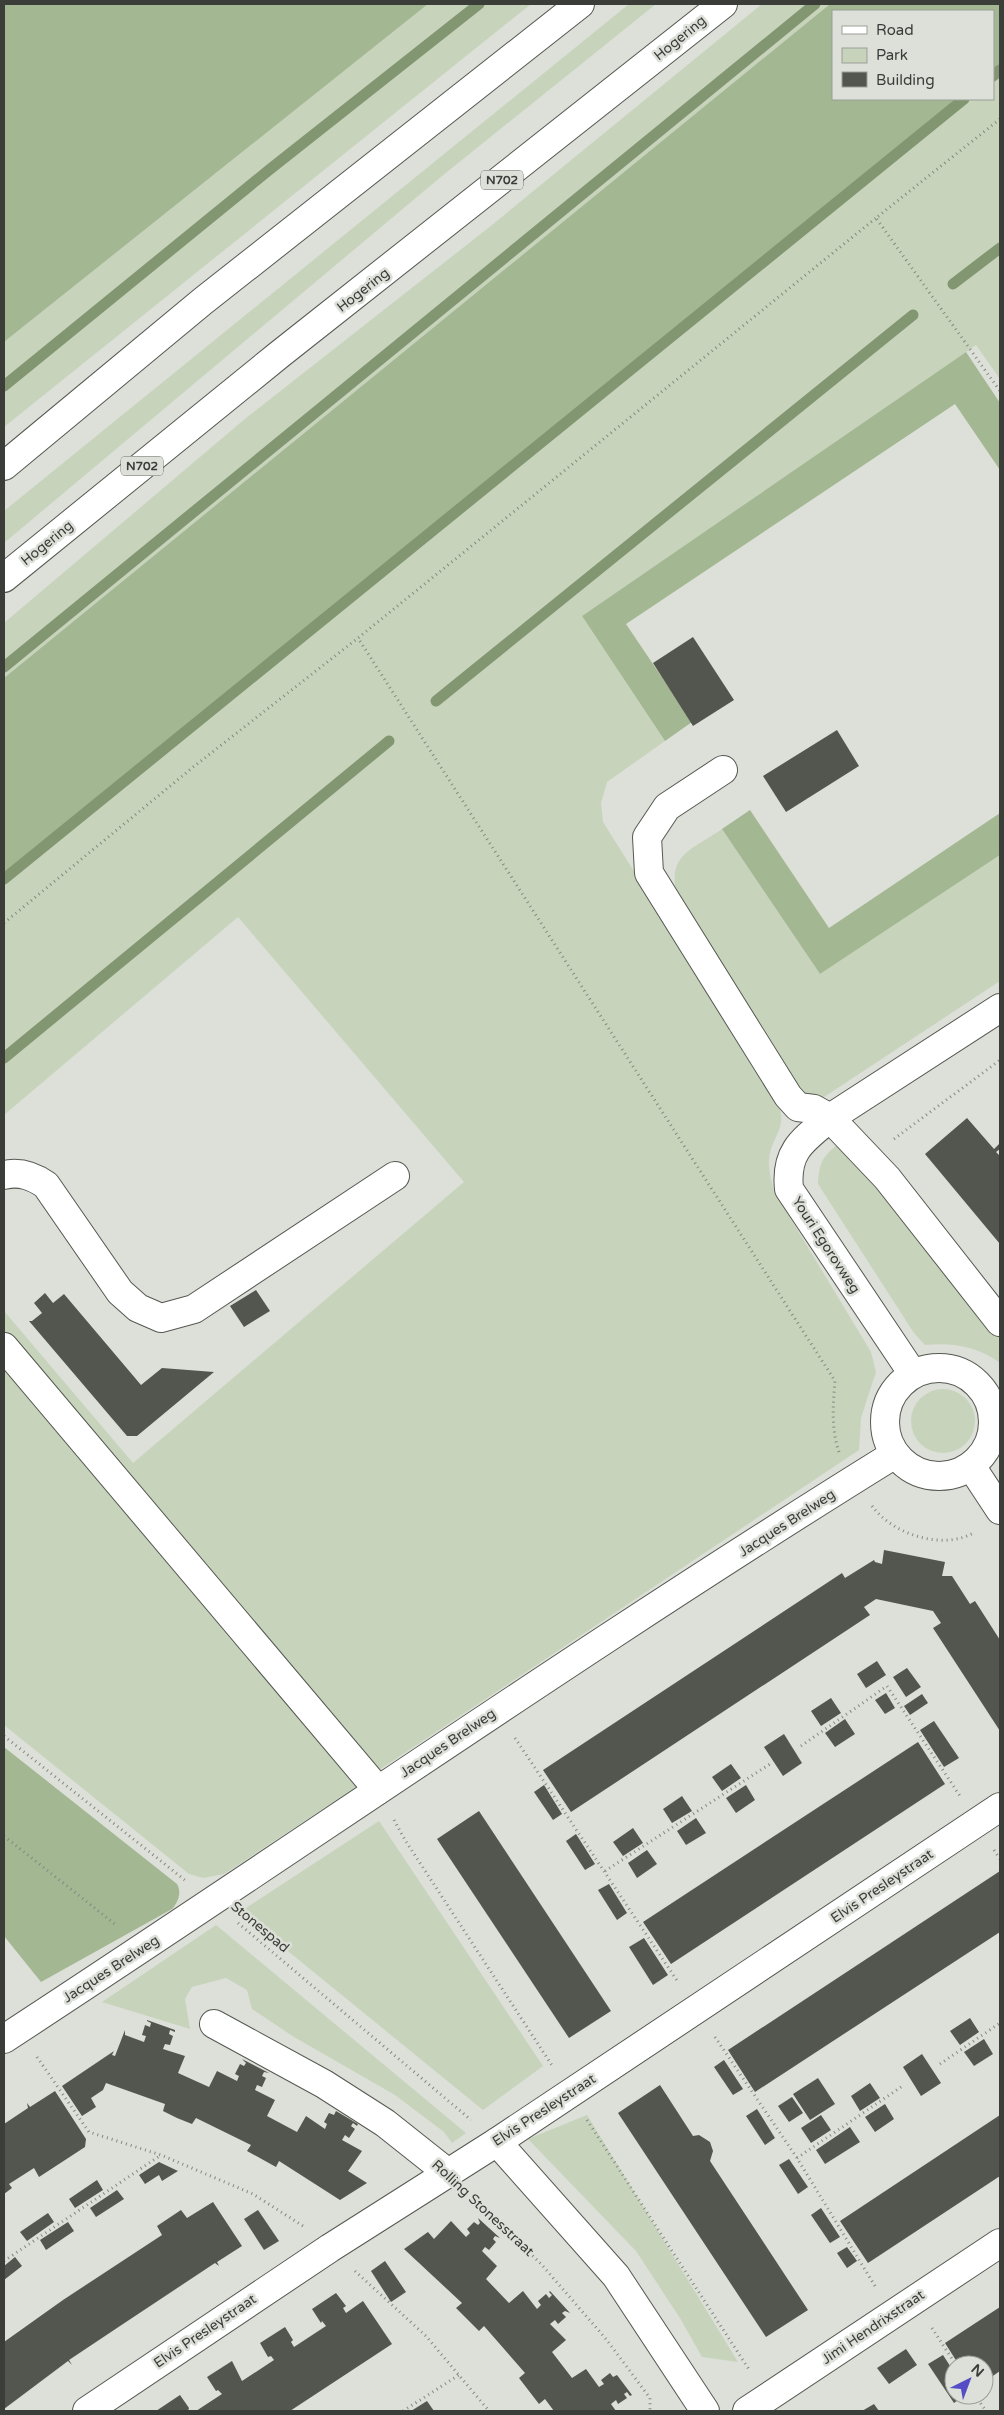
<svg xmlns="http://www.w3.org/2000/svg" width="1004" height="2415" font-family="'Varela Round',sans-serif">
	<style>
		.green { fill: #c7d4bb }
		.forest { fill: #a3b892 }
		.lines { fill: none; stroke-linecap: round; stroke-linejoin: round }
		.stream { stroke: #839672; stroke-width: 11 }
		.building { fill: #52564f }
		.minor-casing { stroke: #555952; stroke-width: 30 }
		.highway-casing { stroke: #555952; stroke-width: 30 }
		.path { stroke: #858882; stroke-width: 3; stroke-dasharray: 1 4; stroke-linecap: butt }
		.minor { stroke: #fff; stroke-width: 28 }
		.highway { stroke: #fff; stroke-width: 28 }
		.labels { text-anchor: middle; dominant-baseline: central; stroke-width: 5; stroke-linejoin: round; paint-order: stroke }
		.shield { fill: #dce0d8; stroke: #6b6e69; stroke-width: 1 }
		.shield-label { font-size: 12px; font-weight: bold; fill: #3b3d39 }
		.street-label { font-size: 14px; fill: #3b3d39; stroke: #dce0d8 }
	</style>
	<rect width="100%" height="100%" fill="#dce0d8"/>
	<g class="green">
		<polygon points="428,4 531,4 4,427 4,342"/>
		<polygon points="629,4 656,4 442,176 4,543 4,511"/>
		<polygon points="762,4 830,4 4,678 4,623 246,418 487,229"/>
		<path d="M1000,64v315l-24,-34 -394,271 83,125 -58,41 -6,21 2,19 174,277c13,33 -8,36 -8,65 0,9 3,19 5,27l97,161 5,20 -15,46 -2,32 -483,322 -372,-441v-20l129,152 331,-281 -226,-265 -234,198v-242l953,-774h36v-29z"/>
		<path d="M722,829l98,145 180,-119v126l-179,118 -21,-4 -123,-197c-10,-44 12,-46 45,-69z"/>
		<path d="M844,1140l156,199v24c-21,-16 -48,-21 -75,-18l-11,-12 -96,-149c1,-25 7,-30 26,-44z"/>
		<polygon points="4,1367 359,1785 224,1874 203,1878 189,1874 4,1725"/>
		<circle cx="943" cy="1421" r="32"/>
		<polygon points="379,1821 543,2066 483,2110 240,1912"/>
		<polygon points="216,1925 466,2133 452,2143 444,2132 395,2095 294,2037 252,2009 247,1990 226,1978 192,1987 185,1999 190,2029 102,2002"/>
		<polygon points="587,2115 738,2362 702,2357 680,2318 636,2251 528,2139"/>
	</g>
	<g class="forest">
		<polygon points="4,4 428,4 4,342"/>
		<polygon points="830,4 1000,4 1000,64 993,70 993,11 833,11 833,99 957,99 4,873 4,678"/>
		<polygon points="966,352 1000,403 1000,470 955,404 626,624 692,722 665,741 582,616"/>
		<polygon points="750,810 829,928 1000,813 1000,855 820,974 722,829"/>
		<path d="M4,1747l173,137c5,9 1,18 -5,25l-131,73 -37,-46z"/>
	</g>
	<g class="lines">
		<g class="stream">
			<polyline points="993,76 1000,70"/>
			<polyline points="953,284 1000,248"/>
			<polyline points="4,386 269,170 479,4"/>
			<polyline points="4,667 815,4"/>
			<polyline points="436,701 913,315"/>
			<polyline points="4,879 964,99"/>
			<polyline points="4,1058 389,741"/>
		</g>
	</g>
	<g class="building">
		<polygon points="693,637 734,700 693,726 653,663"/>
		<polygon points="837,730 859,766 786,812 763,776"/>
		<polygon points="967,1118 994,1149 1000,1143 1000,1149 996,1152 1000,1156 1000,1244 925,1154"/>
		<polygon points="256,1290 270,1311 244,1327 230,1306"/>
		<polygon points="45,1293 53,1303 64,1294 141,1385 162,1368 214,1372 137,1436 127,1436 29,1321 32,1321 42,1313 34,1303"/>
		<polygon points="884,1550 945,1562 942,1576 952,1576 970,1604 975,1601 1000,1640 1000,1731 933,1628 941,1623 933,1611 876,1599 864,1607 870,1615 571,1812 543,1770 842,1573 845,1578 874,1560 875,1562 882,1564"/>
		<polygon points="877,1661 886,1675 866,1688 857,1674"/>
		<polygon points="907,1668 921,1687 906,1697 893,1677"/>
		<polygon points="886,1693 895,1708 885,1714 875,1700"/>
		<polygon points="922,1694 928,1703 910,1715 904,1706"/>
		<polygon points="831,1698 841,1713 821,1726 811,1711"/>
		<polygon points="845,1719 855,1734 835,1747 825,1733"/>
		<polygon points="934,1721 959,1758 944,1767 920,1730"/>
		<polygon points="784,1734 802,1763 783,1776 764,1747"/>
		<polygon points="918,1742 945,1784 671,1964 643,1922"/>
		<polygon points="731,1764 741,1778 722,1791 712,1777"/>
		<polygon points="544,1785 562,1814 553,1820 534,1792"/>
		<polygon points="746,1785 755,1800 736,1813 726,1798"/>
		<polygon points="682,1796 692,1811 672,1823 663,1809"/>
		<polygon points="479,1811 611,2011 569,2038 437,1839"/>
		<polygon points="696,1818 706,1833 686,1845 677,1831"/>
		<polygon points="633,1828 643,1843 623,1856 613,1842"/>
		<polygon points="576,1834 595,1864 585,1870 566,1841"/>
		<polygon points="647,1850 657,1864 637,1878 628,1863"/>
		<polygon points="1000,1871 1000,1932 755,2092 728,2050"/>
		<polygon points="609,1884 627,1913 617,1920 598,1890"/>
		<polygon points="644,1938 668,1975 653,1985 629,1947"/>
		<polygon points="970,2018 979,2032 960,2045 950,2031"/>
		<polygon points="147,2020 175,2030 175,2032 170,2030 169,2034 173,2036 170,2045 165,2044 163,2049 185,2056 178,2073 209,2087 217,2071 237,2081 239,2076 235,2074 240,2064 244,2066 246,2063 242,2059 269,2073 264,2072 262,2076 266,2078 262,2087 257,2085 255,2090 275,2100 267,2116 297,2132 306,2116 325,2129 327,2124 324,2122 329,2113 334,2115 336,2111 358,2124 357,2126 353,2123 351,2126 355,2129 349,2138 345,2135 342,2140 362,2151 348,2171 367,2183 340,2200 279,2161 276,2167 247,2151 251,2145 196,2118 192,2124 177,2118 163,2111 165,2104 106,2083 103,2090 91,2098 96,2107 82,2116 62,2086 114,2051 112,2055 115,2056 125,2030 125,2035 144,2042 146,2036 142,2035 145,2025 150,2027 151,2023 147,2021"/>
		<polygon points="984,2039 993,2054 974,2066 964,2052"/>
		<polygon points="922,2054 941,2083 921,2096 903,2067"/>
		<polygon points="724,2060 743,2089 733,2095 714,2067"/>
		<polygon points="818,2078 835,2104 810,2120 793,2094"/>
		<polygon points="870,2083 880,2098 860,2111 851,2096"/>
		<polygon points="660,2085 693,2136 699,2135 710,2142 713,2151 710,2161 808,2310 766,2337 618,2113"/>
		<polygon points="55,2091 86,2139 85,2147 39,2177 34,2168 9,2184 12,2188 4,2194 4,2124 28,2108 27,2103 30,2107"/>
		<polygon points="792,2097 803,2113 789,2122 778,2106"/>
		<polygon points="885,2104 894,2119 875,2132 865,2117"/>
		<polygon points="757,2109 775,2138 765,2145 746,2116"/>
		<polygon points="821,2115 831,2130 811,2143 801,2128"/>
		<polygon points="1000,2115 1000,2176 868,2263 840,2221"/>
		<polygon points="850,2127 860,2142 825,2164 816,2150"/>
		<polygon points="789,2159 808,2187 798,2194 779,2165"/>
		<polygon points="159,2162 178,2171 162,2181 159,2175 145,2184 139,2175"/>
		<polygon points="97,2180 103,2190 75,2208 69,2199"/>
		<polygon points="117,2190 124,2199 96,2217 90,2208"/>
		<polygon points="213,2202 242,2246 217,2262 219,2266 215,2263 117,2328 69,2360 72,2365 68,2361 4,2409 4,2342 63,2300 162,2235 157,2226 181,2210 187,2218"/>
		<polygon points="821,2208 840,2237 830,2243 811,2215"/>
		<polygon points="258,2210 279,2241 264,2250 244,2219"/>
		<polygon points="48,2213 54,2222 27,2241 20,2232"/>
		<polygon points="478,2218 500,2238 495,2236 493,2239 496,2242 489,2250 485,2247 482,2251 497,2266 486,2279 509,2303 523,2291 537,2309 541,2305 538,2301 546,2294 549,2298 552,2295 549,2292 550,2291 570,2313 565,2311 562,2313 566,2317 558,2324 555,2320 550,2324 566,2340 552,2352 572,2378 586,2369 599,2387 604,2384 601,2380 610,2373 613,2377 617,2375 632,2395 630,2396 627,2392 624,2394 627,2398 618,2404 616,2400 611,2404 616,2411 554,2411 545,2399 539,2404 519,2378 525,2373 484,2326 479,2331 456,2308 462,2303 404,2249 428,2232 434,2239 451,2221 466,2237 470,2233 467,2229 474,2222 478,2225 480,2223"/>
		<polygon points="68,2222 74,2231 46,2250 40,2240"/>
		<polygon points="847,2247 857,2261 847,2268 837,2253"/>
		<polygon points="15,2257 22,2266 4,2280 4,2266"/>
		<polygon points="385,2261 406,2292 391,2302 371,2271"/>
		<polygon points="336,2293 346,2306 343,2308 346,2313 363,2301 392,2344 290,2411 196,2411 222,2394 218,2390 216,2391 207,2377 232,2361 242,2381 274,2360 271,2356 268,2357 260,2343 285,2327 293,2340 291,2342 294,2347 326,2326 322,2321 321,2323 312,2309"/>
		<polygon points="1000,2307 1000,2371 984,2382 984,2365 959,2365 945,2343"/>
		<polygon points="906,2349 917,2365 889,2384 877,2368"/>
		<polygon points="943,2355 954,2372 954,2395 965,2395 954,2403 928,2364"/>
		<polygon points="180,2395 189,2408 188,2411 156,2411"/>
		<polygon points="427,2401 434,2411 411,2411"/>
		<polygon points="874,2404 879,2411 862,2411"/>
	</g>
	<g class="lines">
		<defs>
			<g id="minor">
				<polyline points="723,770 667,807 647,837 649,873 788,1096 798,1107 814,1109 830,1118 887,1178 1000,1322"/>
				<path d="M4,1175c16,-4 29,1 42,10l74,107 18,16 23,10 33,-9 201,-133"/>
				<polyline points="4,1347 378,1790"/>
				<circle cx="939" cy="1422" r="54"/>
				<path d="M913,1374l-124,-185c-4,-38 14,-49 41,-71l170,-110"/>
				<polyline points="971,1466 1000,1510"/>
				<polyline points="214,2024 324,2084 385,2123 448,2173"/>
				<path d="M4,2039c297,-194 589,-398 891,-585"/>
				<polyline points="497,2142 616,2276 705,2411"/>
				<polyline points="87,2411 330,2248 497,2142 1000,1807"/>
				<polyline points="747,2411 1000,2243"/>
			</g>
			<g id="highway">
				<polyline points="4,466 203,301 580,4"/>
				<polyline points="4,578 280,354 723,4"/>
			</g>
		</defs>
		<use href="#minor" class="minor-casing"/>
		<use href="#highway" class="highway-casing"/>
		<g class="path">
			<polyline points="1000,119 876,218 1000,391"/>
			<polyline points="4,923 192,768 358,638"/>
			<polyline points="894,1139 1000,1060"/>
			<path d="M839,1452c-8,-23 -6,-48 -4,-71l-477,-743 518,-420"/>
			<path d="M872,1506c21,29 72,45 103,26"/>
			<polyline points="4,1736 186,1881"/>
			<polyline points="515,1738 678,1982"/>
			<polyline points="801,1746 887,1686 960,1796"/>
			<polyline points="394,1820 405,1840 553,2067"/>
			<polyline points="4,1836 116,1925"/>
			<polyline points="994,1850 1000,1859"/>
			<polyline points="605,1871 770,1764"/>
			<polyline points="238,1923 471,2120"/>
			<polyline points="715,2037 797,2158 875,2286"/>
			<polyline points="37,2057 89,2132 161,2155 253,2194 303,2226"/>
			<polyline points="940,2064 1000,2023"/>
			<polyline points="587,2120 750,2371"/>
			<polyline points="797,2158 904,2085"/>
			<polyline points="472,2196 542,2265 606,2339 650,2398 650,2411"/>
			<polyline points="4,2261 161,2155"/>
			<polyline points="355,2271 426,2336 489,2411"/>
			<polyline points="932,2328 956,2365"/>
			<polyline points="975,2395 986,2411"/>
			<polyline points="403,2411 459,2375"/>
		</g>
		<use href="#minor" class="minor"/>
		<use href="#highway" class="highway"/>
	</g>
	<g class="labels">
		<g class="shield">
			<rect x="481" y="170.5" width="42" height="19" rx="4"/>
			<rect x="121" y="456.5" width="42" height="19" rx="4"/>
		</g>
		<g class="shield-label">
			<text x="502" y="180">N702</text>
			<text x="142" y="466">N702</text>
		</g>
		<g class="street-label">
			<text transform="translate(680 38) rotate(-39)">Hogering</text>
			<text transform="translate(363 290) rotate(-38)">Hogering</text>
			<text transform="translate(47 543) rotate(-39)">Hogering</text>
			<text transform="translate(826 1245) rotate(57)">Youri Egorovweg</text>
			<text transform="translate(787 1523) rotate(-33)">Jacques Brelweg</text>
			<text transform="translate(448 1743) rotate(-34)">Jacques Brelweg</text>
			<text transform="translate(882 1886) rotate(-34)">Elvis Presleystraat</text>
			<text transform="translate(260 1927) rotate(40)">Stonespad</text>
			<text transform="translate(111 1969) rotate(-33)">Jacques Brelweg</text>
			<text transform="translate(544 2110) rotate(-33)">Elvis Presleystraat</text>
			<text transform="translate(483 2208) rotate(43)">Rolling Stonesstraat</text>
			<text transform="translate(873 2327) rotate(-34)">Jimi Hendrixstraat</text>
			<text transform="translate(205 2331) rotate(-34)">Elvis Presleystraat</text>
		</g>
	</g>
	<rect width="1004" height="2415" fill="none" stroke="#3b3d39" stroke-width="10"/>
	<rect x="832" y="10" width="162" height="90" fill="#dce0d8" stroke="#9c9f98"/>
	<rect x="842" y="26" width="25" height="8" fill="#ffffff" stroke="#9c9f98"/>
	<text x="876" y="35" font-size="15" fill="#3b3d39">Road</text>
	<rect x="842" y="48" width="25" height="15" fill="#c7d4bb" stroke="#9c9f98"/>
	<text x="876" y="60" font-size="15" fill="#3b3d39">Park</text>
	<rect x="842" y="72" width="25" height="15" fill="#52564f" stroke="#9c9f98"/>
	<text x="876" y="85" font-size="15" fill="#3b3d39">Building</text>
	<g transform="translate(969 2380) rotate(42)"><circle r="24" fill="#dce0d8" stroke="#9c9f98"/>
	<path d="M0-4L9 19L0 12L-9 19Z" fill="#554dc5"/>
	<text y="-8" font-size="14" font-weight="bold" text-anchor="middle" fill="#3b3d39">N</text>
	</g>
</svg>
